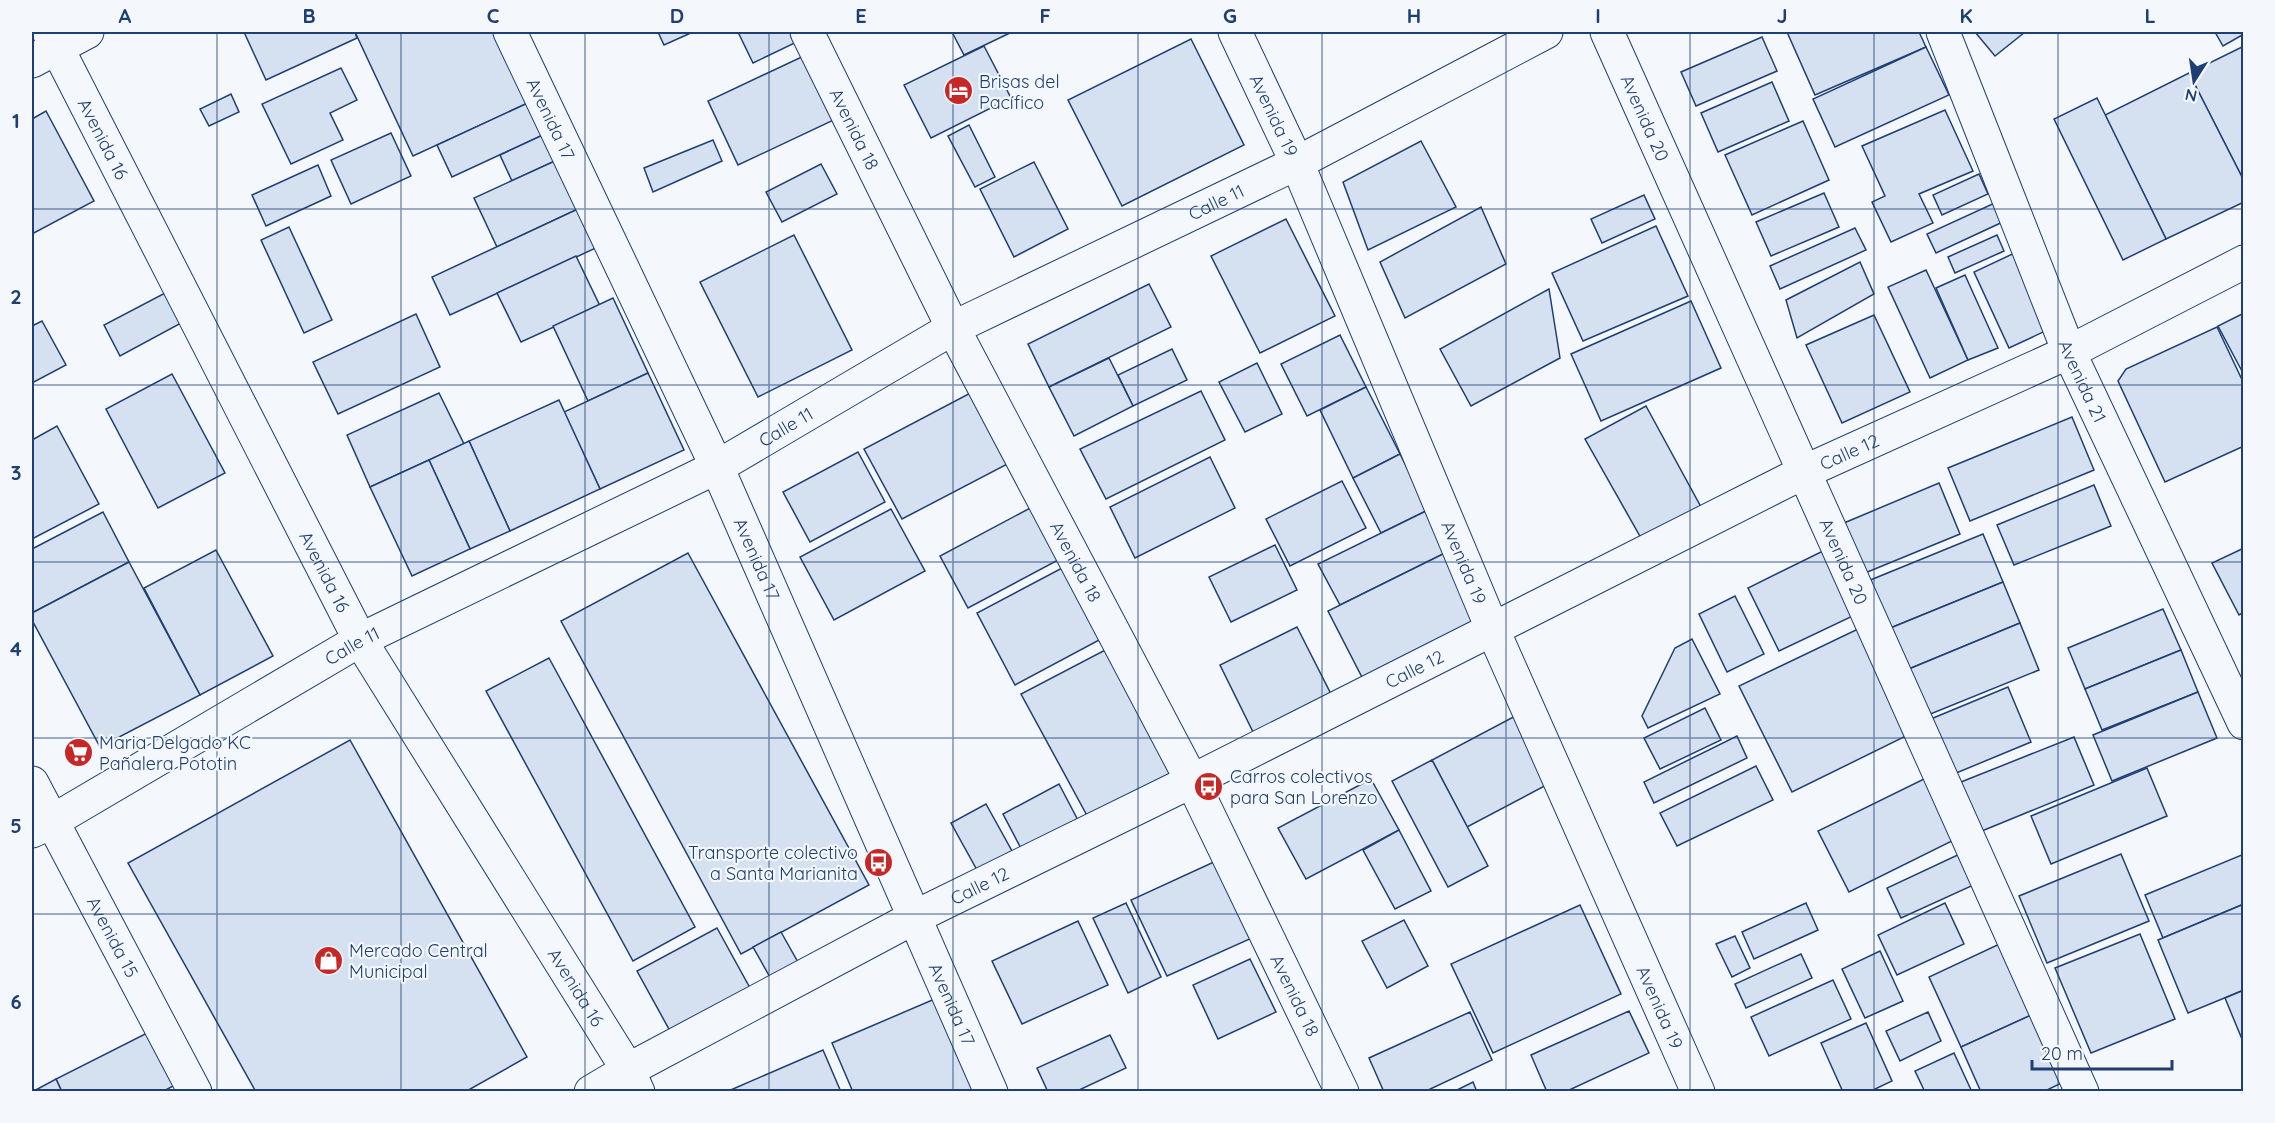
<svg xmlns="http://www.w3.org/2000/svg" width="2275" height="1123" font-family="Quicksand,sans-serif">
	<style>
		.building { fill: #d5e0f0; stroke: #1d3f73; stroke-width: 1.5 }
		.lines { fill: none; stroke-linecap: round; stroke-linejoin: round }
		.minor-casing { stroke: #1d3f73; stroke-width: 35 }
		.minor { stroke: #f4f7fb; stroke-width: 33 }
		.grid { fill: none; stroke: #1d3f73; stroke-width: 1.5; stroke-opacity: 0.55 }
		.labels { text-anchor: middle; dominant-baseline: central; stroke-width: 4.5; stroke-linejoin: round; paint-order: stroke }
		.poi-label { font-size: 18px; fill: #1d3f73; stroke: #f4f7fb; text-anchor: start }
		.street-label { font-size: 18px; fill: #1d3f73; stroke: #f4f7fb }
		.neatline { fill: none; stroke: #1d3f73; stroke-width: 2 }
		.grid-label { font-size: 20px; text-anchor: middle; font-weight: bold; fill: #1d3f73 }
	</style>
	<rect width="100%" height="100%" fill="#f4f7fb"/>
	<g class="building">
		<polygon points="244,32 355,32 357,38 266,80"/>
		<polygon points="355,32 497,32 530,102 413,156"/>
		<polygon points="658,32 693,32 664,45"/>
		<polygon points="738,32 797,32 801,40 753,63"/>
		<polygon points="952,32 1012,32 964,55"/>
		<polygon points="1787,32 1919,32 1926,47 1815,95"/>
		<polygon points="1975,32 2025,32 1995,56"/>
		<polygon points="2215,32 2244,32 2244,34 2223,46"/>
		<polygon points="1762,37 1777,71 1696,106 1681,72"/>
		<polygon points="1191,39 1244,145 1122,206 1068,100"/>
		<polygon points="984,46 1011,98 931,138 904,85"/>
		<polygon points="2244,46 2244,181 2189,73"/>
		<polygon points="1926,47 1949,95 1835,147 1813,99"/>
		<polygon points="808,54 838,118 738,165 708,101"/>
		<polygon points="341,68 357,100 330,113 343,140 291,164 262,104"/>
		<polygon points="2189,73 2244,181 2244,202 2166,239 2105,115"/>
		<polygon points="1772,82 1789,121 1718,152 1701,113"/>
		<polygon points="231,94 239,112 209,126 200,109"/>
		<polygon points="2097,98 2166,239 2123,260 2054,119"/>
		<polygon points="530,102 545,134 452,177 437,145"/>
		<polygon points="1945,110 1973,171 1919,194 1933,223 1891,242 1872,202 1885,196 1862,146"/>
		<polygon points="46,111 94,201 32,234 32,119"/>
		<polygon points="1803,121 1829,180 1752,215 1725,155"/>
		<polygon points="969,125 995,177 975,187 948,136"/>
		<polygon points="391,133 411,176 351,204 331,160"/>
		<polygon points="545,134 557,160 512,181 500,155"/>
		<polygon points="713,140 722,161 653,192 644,168"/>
		<polygon points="1421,141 1456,207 1368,250 1343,182"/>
		<polygon points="557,160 580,208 497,247 474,198"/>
		<polygon points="1034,162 1068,229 1014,257 980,189"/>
		<polygon points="821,164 837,194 782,222 766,192"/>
		<polygon points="318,165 331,196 266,226 252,195"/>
		<polygon points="1979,174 1988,194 1942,215 1933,195"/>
		<polygon points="1824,193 1839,227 1771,256 1756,222"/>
		<polygon points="1644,195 1655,219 1602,243 1591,219"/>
		<polygon points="1999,201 2007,220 1936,253 1927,234"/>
		<polygon points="1481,207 1506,264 1405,318 1380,262"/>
		<polygon points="580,208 598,247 450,315 432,277"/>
		<polygon points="1286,219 1335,316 1260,353 1211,256"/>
		<polygon points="1656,226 1688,296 1583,341 1552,273"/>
		<polygon points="289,227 332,320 304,333 261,240"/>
		<polygon points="1855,228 1866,250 1780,289 1770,266"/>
		<polygon points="794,235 852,350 758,397 700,282"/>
		<polygon points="1997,235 2004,251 1955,273 1948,257"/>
		<polygon points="2021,250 2056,326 2009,348 1974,272"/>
		<polygon points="576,256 600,306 521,342 497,293"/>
		<polygon points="1860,262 1874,294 1797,338 1786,300"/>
		<polygon points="1926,270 1968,360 1930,378 1888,287"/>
		<polygon points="1965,275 1998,348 1968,360 1936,288"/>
		<polygon points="1149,284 1171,327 1049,387 1028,344"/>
		<polygon points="1549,289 1560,358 1471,406 1440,349"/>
		<polygon points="167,292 183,322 120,356 104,325"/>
		<polygon points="613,298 648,373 588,401 553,326"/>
		<polygon points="1691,301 1721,368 1601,421 1571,354"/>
		<polygon points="2244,313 2244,375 2218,326"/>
		<polygon points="416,314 440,367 338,414 313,362"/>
		<polygon points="1874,315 1910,392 1842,423 1806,345"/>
		<polygon points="42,321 66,365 32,383 32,326"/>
		<polygon points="2217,327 2244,384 2244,446 2165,482 2118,381 2126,369"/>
		<polygon points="1340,335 1366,387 1307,416 1281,364"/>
		<polygon points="1172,349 1187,380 1133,406 1118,375"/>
		<polygon points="1109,358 1133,406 1074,436 1049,387"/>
		<polygon points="1257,363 1282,414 1245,432 1219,382"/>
		<polygon points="648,373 684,450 600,489 564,412"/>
		<polygon points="172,374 225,473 158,508 106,409"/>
		<polygon points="1366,387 1400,454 1353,478 1320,410"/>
		<polygon points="978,389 1017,459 902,519 864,449"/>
		<polygon points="1201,391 1225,440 1106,499 1080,449"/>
		<polygon points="439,393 464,444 370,487 347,435"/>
		<polygon points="559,400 600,489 510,531 469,441"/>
		<polygon points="1646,406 1701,507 1641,538 1585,439"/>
		<polygon points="2072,417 2094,470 1970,521 1948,468"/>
		<polygon points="57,426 99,504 32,539 32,440"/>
		<polygon points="469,441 510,531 470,549 429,460"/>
		<polygon points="858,452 885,502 810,542 783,492"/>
		<polygon points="1400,454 1428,510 1381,533 1353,478"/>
		<polygon points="1210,457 1235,508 1135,558 1110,507"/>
		<polygon points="429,460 470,549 412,576 370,487"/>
		<polygon points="1342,481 1366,528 1290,566 1266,519"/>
		<polygon points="1939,483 1960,534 1865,573 1844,523"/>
		<polygon points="2094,485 2111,526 2014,565 1997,525"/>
		<polygon points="1034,506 1062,558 968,608 940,556"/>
		<polygon points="891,509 925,571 834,620 800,557"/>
		<polygon points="1428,510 1449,551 1340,605 1318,564"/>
		<polygon points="103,512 129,562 32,613 32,549"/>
		<polygon points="1983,534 2003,582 1888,629 1868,581"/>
		<polygon points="1275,545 1297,590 1231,622 1209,577"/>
		<polygon points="2244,548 2244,612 2239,615 2212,563"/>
		<polygon points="216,550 273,656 200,695 144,588"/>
		<polygon points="1825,550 1857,614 1779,651 1748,588"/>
		<polygon points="1449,551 1486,625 1366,685 1328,611"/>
		<polygon points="688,553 869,885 741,954 561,621"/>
		<polygon points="129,562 200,695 100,747 32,620 32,613"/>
		<polygon points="1064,567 1103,638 1015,685 977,613"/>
		<polygon points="2003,582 2020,623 1904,671 1888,629"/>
		<polygon points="1735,596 1764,654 1727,672 1699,614"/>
		<polygon points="2163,609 2181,650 2085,689 2068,648"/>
		<polygon points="2020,623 2039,670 1923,717 1904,671"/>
		<polygon points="1297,627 1335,702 1257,740 1220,665"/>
		<polygon points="1858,629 1910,734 1792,792 1739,686"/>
		<polygon points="1692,639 1720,694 1648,728 1642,716 1675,648"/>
		<polygon points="1109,648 1178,776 1090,821 1021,694"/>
		<polygon points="2181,650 2198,692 2102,730 2085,689"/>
		<polygon points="549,658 695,927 633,961 486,691"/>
		<polygon points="2008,687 2031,742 1949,776 1926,721"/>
		<polygon points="2198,692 2217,738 2112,781 2093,735"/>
		<polygon points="1705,708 1721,740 1660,769 1644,738"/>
		<polygon points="1519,714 1554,781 1467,827 1432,760"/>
		<polygon points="1737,736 1747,758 1654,803 1644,782"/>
		<polygon points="2074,737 2094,785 1977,833 1956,784"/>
		<polygon points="350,740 527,1057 465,1092 256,1092 128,863"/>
		<polygon points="1432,760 1488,866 1448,887 1392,781"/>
		<polygon points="1756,766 1773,800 1677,846 1660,813"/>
		<polygon points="2147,768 2167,816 2051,864 2031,816"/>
		<polygon points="1926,778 1956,839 1849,892 1818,831"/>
		<polygon points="1371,779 1399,830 1306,879 1278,828"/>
		<polygon points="1059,784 1081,826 1025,856 1003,814"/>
		<polygon points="986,804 1012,851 977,870 951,823"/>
		<polygon points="1399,830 1431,891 1395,909 1363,850"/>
		<polygon points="1964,852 1978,883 1901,918 1887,888"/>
		<polygon points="2121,854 2149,921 2047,963 2019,896"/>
		<polygon points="2244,854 2244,904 2163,938 2145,895"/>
		<polygon points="1216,861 1252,938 1167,976 1131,900"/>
		<polygon points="1126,903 1161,977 1128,993 1093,918"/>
		<polygon points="1806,903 1818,930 1754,959 1742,932"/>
		<polygon points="1945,903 1964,944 1897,975 1878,935"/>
		<polygon points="2244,904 2244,990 2188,1013 2158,940"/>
		<polygon points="1580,905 1621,994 1493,1053 1451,964"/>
		<polygon points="1404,920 1428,966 1387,988 1362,941"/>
		<polygon points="1078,921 1108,985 1022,1024 992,961"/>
		<polygon points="717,928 750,988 670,1031 637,971"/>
		<polygon points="781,932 799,964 771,979 753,947"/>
		<polygon points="2140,934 2175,1019 2091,1053 2055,968"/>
		<polygon points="1735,936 1750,968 1732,977 1716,944"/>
		<polygon points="2008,940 2040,1011 1961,1047 1929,977"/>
		<polygon points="1880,951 1903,1001 1865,1018 1842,969"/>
		<polygon points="1801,954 1812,978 1746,1008 1735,984"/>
		<polygon points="1250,959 1276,1012 1218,1039 1193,985"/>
		<polygon points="1833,980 1851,1019 1769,1056 1751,1017"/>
		<polygon points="2244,990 2244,1044 2225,998"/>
		<polygon points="937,998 979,1092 853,1092 832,1043"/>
		<polygon points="1629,1011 1649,1053 1565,1092 1547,1092 1531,1055"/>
		<polygon points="2040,1011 2072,1078 2043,1092 1981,1092 1961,1047"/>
		<polygon points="1470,1012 1492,1060 1424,1092 1384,1092 1369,1058"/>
		<polygon points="1928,1012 1941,1041 1900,1061 1886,1031"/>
		<polygon points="1866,1023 1892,1081 1869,1092 1843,1092 1821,1043"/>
		<polygon points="161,1026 188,1078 162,1092 62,1092 56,1079"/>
		<polygon points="1110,1035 1126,1068 1075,1092 1048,1092 1037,1068"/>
		<polygon points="823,1050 841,1092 726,1092"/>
		<polygon points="1954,1053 1972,1092 1925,1092 1915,1071"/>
		<polygon points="56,1079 62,1092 32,1092"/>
		<polygon points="1473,1082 1477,1092 1453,1092"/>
	</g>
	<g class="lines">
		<defs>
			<g id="minor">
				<path id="s1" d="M49,32l311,608 268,430 10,22"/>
				<path id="s2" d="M510,32l207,435 274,625"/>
				<path id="s3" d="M807,32l146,296 239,453 150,311"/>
				<path id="s4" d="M1235,32l62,131 195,465 206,464"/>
				<path id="s5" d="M1607,32l475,1060"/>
				<path id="s6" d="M1943,32l126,320 175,371"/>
				<polyline points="32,61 87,32"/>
				<path id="s7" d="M32,783l163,309"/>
				<path id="s8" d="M32,831l19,-9 309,-182 357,-173 236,-139 344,-165 249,-131"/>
				<path id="s9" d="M591,1092l37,-22 287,-153 277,-136 612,-309 265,-120 175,-90"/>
			</g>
		</defs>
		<use href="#minor" class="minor-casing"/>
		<use href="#minor" class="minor"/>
	</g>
	<path class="grid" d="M217,32v1060M401,32v1060M585,32v1060M769,32v1060M953,32v1060M1138,32v1060M1322,32v1060M1506,32v1060M1690,32v1060M1874,32v1060M2058,32v1060M32,209h2212M32,385h2212M32,562h2212M32,738h2212M32,914h2212"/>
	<defs>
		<symbol id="hotel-disc" viewBox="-11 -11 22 22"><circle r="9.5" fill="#c62828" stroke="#f4f7fb"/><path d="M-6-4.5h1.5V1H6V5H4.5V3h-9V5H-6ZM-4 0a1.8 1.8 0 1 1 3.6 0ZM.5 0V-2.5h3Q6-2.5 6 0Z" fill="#fff"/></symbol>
		<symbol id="supermarket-disc" viewBox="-11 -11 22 22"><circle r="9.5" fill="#c62828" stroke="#f4f7fb"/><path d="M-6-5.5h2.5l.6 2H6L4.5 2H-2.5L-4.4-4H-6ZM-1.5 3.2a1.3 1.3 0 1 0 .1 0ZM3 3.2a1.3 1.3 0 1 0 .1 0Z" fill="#fff"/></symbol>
		<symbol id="bus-disc" viewBox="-11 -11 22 22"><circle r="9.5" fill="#c62828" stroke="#f4f7fb"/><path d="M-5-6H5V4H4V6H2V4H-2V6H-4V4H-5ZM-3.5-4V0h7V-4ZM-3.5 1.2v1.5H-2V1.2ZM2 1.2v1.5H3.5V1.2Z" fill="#fff"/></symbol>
		<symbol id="shop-disc" viewBox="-11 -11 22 22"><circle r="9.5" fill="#c62828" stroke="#f4f7fb"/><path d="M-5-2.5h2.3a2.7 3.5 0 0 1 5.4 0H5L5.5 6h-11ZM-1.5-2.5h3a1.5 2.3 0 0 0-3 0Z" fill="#fff"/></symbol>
	</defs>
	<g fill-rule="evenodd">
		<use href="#hotel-disc" x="942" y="74" width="33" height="33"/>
		<use href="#supermarket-disc" x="62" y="736" width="33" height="33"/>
		<use href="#bus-disc" x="1192" y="770" width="33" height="33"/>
		<use href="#bus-disc" x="862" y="846" width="33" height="33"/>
		<use href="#shop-disc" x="312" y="944" width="33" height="33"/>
	</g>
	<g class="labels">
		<g class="poi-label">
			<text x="979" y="81">Brisas del<tspan x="979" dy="21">Pacífico</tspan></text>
			<text x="99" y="742">Maria Delgado KC<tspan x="99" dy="21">Pañalera Pototin</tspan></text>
			<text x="1230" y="776">Carros colectivos<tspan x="1230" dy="21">para San Lorenzo</tspan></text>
			<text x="858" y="852" text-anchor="end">Transporte colectivo<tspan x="858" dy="21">a Santa Marianita</tspan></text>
			<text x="349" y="950">Mercado Central<tspan x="349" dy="21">Municipal</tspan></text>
		</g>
		<g class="street-label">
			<text stroke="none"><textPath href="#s4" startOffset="92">Avenida 19</textPath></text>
			<text stroke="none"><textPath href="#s2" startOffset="96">Avenida 17</textPath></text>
			<text stroke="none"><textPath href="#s5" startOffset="94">Avenida 20</textPath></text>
			<text stroke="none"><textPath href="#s3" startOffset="108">Avenida 18</textPath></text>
			<text stroke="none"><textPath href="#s1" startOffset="120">Avenida 16</textPath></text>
			<text stroke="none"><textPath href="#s8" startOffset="1342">Calle 11</textPath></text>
			<text stroke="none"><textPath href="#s6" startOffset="376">Avenida 21</textPath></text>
			<text stroke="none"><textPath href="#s8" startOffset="856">Calle 11</textPath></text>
			<text stroke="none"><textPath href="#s9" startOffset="1412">Calle 12</textPath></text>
			<text stroke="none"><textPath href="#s2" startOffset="582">Avenida 17</textPath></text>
			<text stroke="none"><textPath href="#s3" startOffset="594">Avenida 18</textPath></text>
			<text stroke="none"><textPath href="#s5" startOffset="580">Avenida 20</textPath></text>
			<text stroke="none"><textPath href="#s4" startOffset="578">Avenida 19</textPath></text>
			<text stroke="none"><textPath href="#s1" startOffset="606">Avenida 16</textPath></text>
			<text stroke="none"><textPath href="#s8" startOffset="370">Calle 11</textPath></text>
			<text stroke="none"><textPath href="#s9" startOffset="926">Calle 12</textPath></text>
			<text stroke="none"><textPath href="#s9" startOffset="440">Calle 12</textPath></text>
			<text stroke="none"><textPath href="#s7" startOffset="174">Avenida 15</textPath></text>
			<text stroke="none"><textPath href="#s1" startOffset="1092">Avenida 16</textPath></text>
			<text stroke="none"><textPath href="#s3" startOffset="1080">Avenida 18</textPath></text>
			<text stroke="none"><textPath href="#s2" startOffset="1068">Avenida 17</textPath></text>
			<text stroke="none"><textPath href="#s4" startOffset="1064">Avenida 19</textPath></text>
		</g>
	</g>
	<rect width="2275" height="1123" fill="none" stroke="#f4f7fb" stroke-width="66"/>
	<g transform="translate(2194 81) rotate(192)" stroke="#f4f7fb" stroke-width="4.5" paint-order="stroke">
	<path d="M0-4.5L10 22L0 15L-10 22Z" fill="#1d3f73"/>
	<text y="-9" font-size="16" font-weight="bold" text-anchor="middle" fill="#1d3f73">N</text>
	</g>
	<path d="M2032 1060v9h140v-9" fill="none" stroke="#1d3f73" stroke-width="3"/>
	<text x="2041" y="1060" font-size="18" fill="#1d3f73" stroke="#f4f7fb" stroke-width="4.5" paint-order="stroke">20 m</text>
	<rect x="33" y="33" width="2209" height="1057" class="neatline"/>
	<g class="grid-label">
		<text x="125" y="23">A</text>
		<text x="309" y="23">B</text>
		<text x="493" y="23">C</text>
		<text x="677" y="23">D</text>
		<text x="861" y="23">E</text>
		<text x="1045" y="23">F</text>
		<text x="1230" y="23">G</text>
		<text x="1414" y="23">H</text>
		<text x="1598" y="23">I</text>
		<text x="1782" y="23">J</text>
		<text x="1966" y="23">K</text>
		<text x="2150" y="23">L</text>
		<text x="16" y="128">1</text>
		<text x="16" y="304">2</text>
		<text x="16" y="480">3</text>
		<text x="16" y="656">4</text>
		<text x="16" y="833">5</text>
		<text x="16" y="1009">6</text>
	</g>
</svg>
